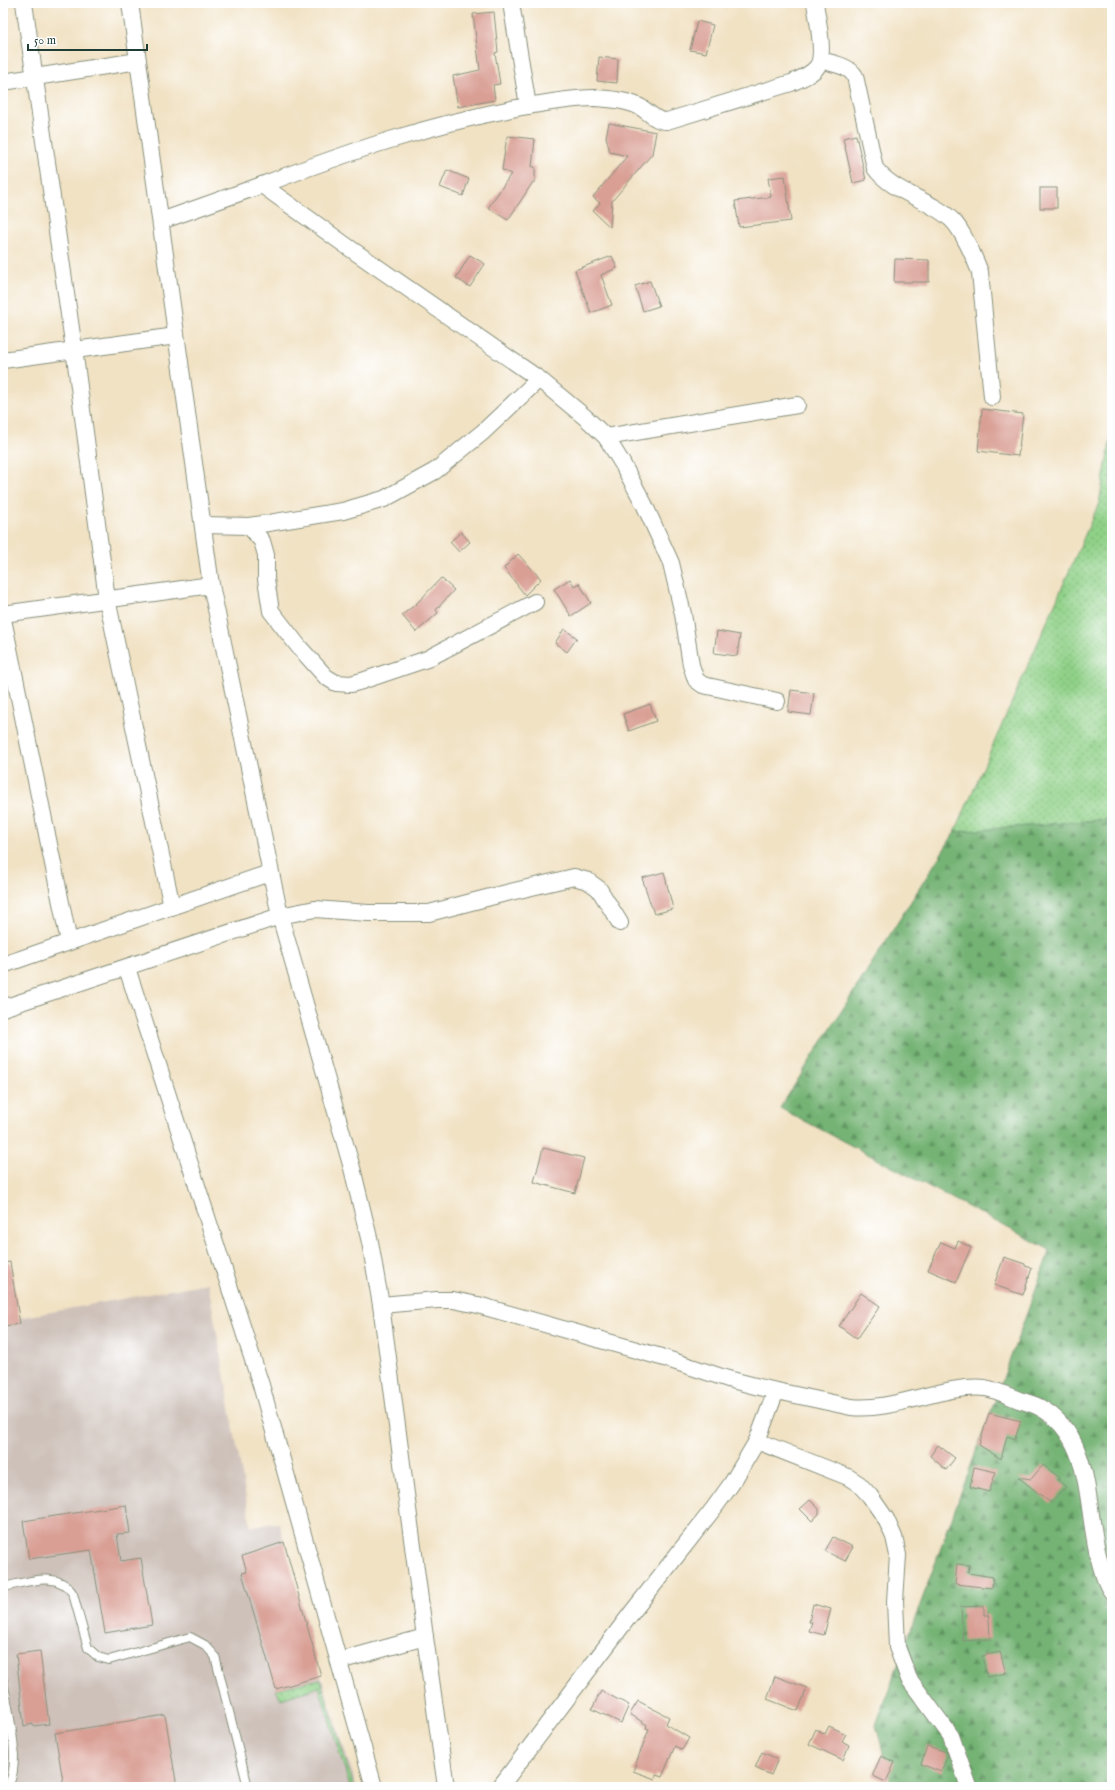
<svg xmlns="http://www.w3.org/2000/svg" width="1115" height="1790" font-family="'IM FELL English',serif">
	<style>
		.industrial { fill: #cec1ba }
		.grass { fill: url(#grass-dots); stroke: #58875e }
		.forest { fill: url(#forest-firs); stroke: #4a7854 }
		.building { fill: #d99f94 }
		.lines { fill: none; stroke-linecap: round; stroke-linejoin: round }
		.lane-casing { stroke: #88907c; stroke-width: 10 }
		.street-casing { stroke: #88907c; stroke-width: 18 }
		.lane { stroke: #fff; stroke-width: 8 }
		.street { stroke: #fff; stroke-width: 16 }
	</style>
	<defs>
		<pattern id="grass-dots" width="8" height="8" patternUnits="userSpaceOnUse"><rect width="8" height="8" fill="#90d188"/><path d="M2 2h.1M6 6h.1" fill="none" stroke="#75ab70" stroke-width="1.8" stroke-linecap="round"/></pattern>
		<pattern id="forest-firs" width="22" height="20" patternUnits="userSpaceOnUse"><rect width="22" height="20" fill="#74b374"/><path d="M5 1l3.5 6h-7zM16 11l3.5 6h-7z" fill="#5f9360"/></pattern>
	</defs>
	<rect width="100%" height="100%" fill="#fff"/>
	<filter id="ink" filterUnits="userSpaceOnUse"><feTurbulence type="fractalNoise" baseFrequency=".025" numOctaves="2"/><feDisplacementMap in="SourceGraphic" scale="8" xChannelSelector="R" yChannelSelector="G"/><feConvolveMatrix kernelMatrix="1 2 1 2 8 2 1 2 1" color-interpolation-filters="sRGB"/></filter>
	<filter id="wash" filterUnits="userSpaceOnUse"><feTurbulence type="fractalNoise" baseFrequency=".012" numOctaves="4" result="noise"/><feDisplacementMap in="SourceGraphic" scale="16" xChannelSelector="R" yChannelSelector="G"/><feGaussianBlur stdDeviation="0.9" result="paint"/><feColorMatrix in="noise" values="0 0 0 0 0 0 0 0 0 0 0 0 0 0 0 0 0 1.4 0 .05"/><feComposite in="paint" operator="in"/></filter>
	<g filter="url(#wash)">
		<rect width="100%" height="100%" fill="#f1e2c4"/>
		<polygon class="industrial" points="208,1283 251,1526 279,1523 321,1676 357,1787 3,1787 3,1321"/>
		<g class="grass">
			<polygon points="1112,432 1112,819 955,832 1099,503"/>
			<polygon points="320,1679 354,1787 350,1787 319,1687 281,1699 276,1689"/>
		</g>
		<polygon class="forest" points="1112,819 1112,1787 892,1787 876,1725 1050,1250 780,1108 955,832"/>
		<g id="blocks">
			<g class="building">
				<polygon points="494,12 498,52 495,53 500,84 493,85 495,100 458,107 453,76 480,70 473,14"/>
				<polygon points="697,21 713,25 706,53 690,50"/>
				<polygon points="599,57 618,59 617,83 597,81"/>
				<polygon points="609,123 656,132 652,154 612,201 610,227 593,211 600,203 593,197 627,156 610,152 606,137"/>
				<polygon points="856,135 866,180 853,183 843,138"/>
				<polygon points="507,136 535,139 532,167 535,167 535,182 533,182 508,220 488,208 511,174 502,170"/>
				<polygon points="447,170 469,179 463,196 440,187"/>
				<polygon points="785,176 791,221 739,227 735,201 771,197 768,178"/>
				<rect x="1040" y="188" width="17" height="20"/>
				<polygon points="470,255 485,264 470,287 456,278"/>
				<polygon points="612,256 617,268 601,275 612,305 591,313 575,270"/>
				<polygon points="895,259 929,260 929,282 894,282"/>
				<polygon points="650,281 659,306 643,311 635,286"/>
				<polygon points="982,409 1023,414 1018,456 978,451"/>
				<polygon points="461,532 470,542 459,552 450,542"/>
				<polygon points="518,554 541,579 525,595 504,568"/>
				<polygon points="441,578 454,590 436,610 438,613 416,632 402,615 416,604"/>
				<polygon points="570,579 574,586 579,583 591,603 571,616 554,589"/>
				<polygon points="564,629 577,638 567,652 555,643"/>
				<polygon points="717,631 740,635 737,656 714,653"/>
				<polygon points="791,690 814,693 811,715 788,712"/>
				<polygon points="650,704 656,721 629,731 623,714"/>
				<polygon points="664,872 673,909 654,914 642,878"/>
				<polygon points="543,1148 584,1158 575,1193 534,1182"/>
				<polygon points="958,1241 971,1247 956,1282 928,1270 941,1242 955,1248"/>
				<polygon points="1004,1257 1025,1264 1025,1266 1032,1268 1023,1295 994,1285"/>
				<polygon points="10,1262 20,1324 3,1326 3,1263"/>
				<polygon points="861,1293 880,1306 857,1339 839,1326"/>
				<polygon points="989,1413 1021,1421 1015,1439 1007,1436 1001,1459 979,1445"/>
				<polygon points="938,1445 955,1458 946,1470 930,1456"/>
				<polygon points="1043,1465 1060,1478 1058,1480 1066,1487 1051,1503 1018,1477 1031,1479"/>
				<polygon points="974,1467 996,1472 989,1492 970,1487"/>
				<polygon points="810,1500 819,1509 819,1514 812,1521 800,1509"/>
				<polygon points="126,1505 130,1533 117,1534 121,1561 141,1558 152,1625 105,1633 91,1550 29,1559 23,1521"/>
				<polygon points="833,1537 853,1547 845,1561 825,1551"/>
				<polygon points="284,1542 321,1676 276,1689 242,1573 247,1572 242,1556"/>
				<polygon points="957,1564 969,1565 968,1573 993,1577 992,1588 955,1584"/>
				<polygon points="813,1604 831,1609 824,1635 809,1631 812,1622 809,1622"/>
				<polygon points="984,1606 984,1615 988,1615 989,1619 990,1639 963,1641 961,1607"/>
				<polygon points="40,1651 49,1724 33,1726 33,1724 24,1726 16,1654"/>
				<polygon points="1000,1652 1006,1673 987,1677 982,1656"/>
				<polygon points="775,1676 807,1688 798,1711 767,1699"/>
				<polygon points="601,1691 629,1705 621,1723 592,1709"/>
				<polygon points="638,1701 669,1717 666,1724 689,1738 682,1750 675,1746 662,1777 656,1775 655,1779 633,1771 649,1729 646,1728 647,1725 630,1714"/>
				<polygon points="165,1715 177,1787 64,1787 55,1733"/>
				<polygon points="829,1726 846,1734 842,1741 849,1745 843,1760 809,1744 816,1729 825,1734"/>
				<polygon points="927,1746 947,1752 948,1755 941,1772 921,1764"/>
				<polygon points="762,1752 778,1759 771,1775 755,1768"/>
				<polygon points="881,1756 895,1762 886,1782 873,1776 873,1774"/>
			</g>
		</g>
	</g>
	<g filter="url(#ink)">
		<use href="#blocks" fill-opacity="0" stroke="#88907c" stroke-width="1"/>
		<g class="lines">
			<defs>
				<g id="lane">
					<path d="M3,1587c22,-4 55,-18 70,7l15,54 10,9 11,3 81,-23 15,8 10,11 33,131"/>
					<path d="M3,1680c4,26 20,86 4,107"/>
				</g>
				<g id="street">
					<polyline points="24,3 74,349 107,599 172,907"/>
					<polyline points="130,3 211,585 280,916 352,1168 370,1242 381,1305 425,1637 446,1787"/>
					<polyline points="511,3 528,106"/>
					<path d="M821,60c12,4 27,5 34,16l20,92c18,25 55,31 77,52 10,9 23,39 28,52l12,125"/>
					<polyline points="3,82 138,61"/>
					<path d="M262,185c84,-32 171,-62 260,-78 24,-4 48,-9 72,-9 15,1 31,2 44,8 11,5 16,15 29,15l124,-38c9,-4 20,-8 26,-16 9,-11 0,-50 -2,-64"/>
					<polyline points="161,221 262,185 348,247 539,379 586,418 606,437 622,463 644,504 671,563 683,614 691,665 696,680 703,685 777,701"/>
					<polyline points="3,360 176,336"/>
					<polyline points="606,437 797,405"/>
					<polyline points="203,525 249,526 262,541 266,555 266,579 271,611 299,647 326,677 336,683 351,684 362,681 427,659 535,602"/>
					<polyline points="249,526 343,511 384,499 435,471 483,432 539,379"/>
					<polyline points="3,614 211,585"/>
					<polyline points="3,619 69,942"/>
					<polyline points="3,965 269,873"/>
					<polyline points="127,968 261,1385 374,1787"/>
					<polyline points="3,1008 280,916 315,909 368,913 429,913 498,895 574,877 588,881 599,889 620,923"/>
					<path d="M381,1305l56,-5h16l25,5 183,52 67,22 35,9 88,19c44,5 91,-23 134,-19 11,2 24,8 34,12 7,2 14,4 20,7 55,29 46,101 60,152 3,11 6,24 13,33"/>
					<polyline points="757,1441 776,1391"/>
					<polyline points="339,1661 425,1637"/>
					<polyline points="500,1787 630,1615 714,1508 732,1483 757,1441 848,1477 859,1484 870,1496 886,1519 894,1537 898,1555 895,1601 897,1647 909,1679 951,1736 969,1787"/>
				</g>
			</defs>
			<use href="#lane" class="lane-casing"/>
			<use href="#street" class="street-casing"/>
			<use href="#lane" class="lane"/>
			<use href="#street" class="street"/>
		</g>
	</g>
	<rect width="1115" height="1790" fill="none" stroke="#fff" stroke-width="16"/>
	<path d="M28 44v6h119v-6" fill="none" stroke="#1f3d34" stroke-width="2"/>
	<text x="34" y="44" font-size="12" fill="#1f3d34" stroke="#ffffff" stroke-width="3" paint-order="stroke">50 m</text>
</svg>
